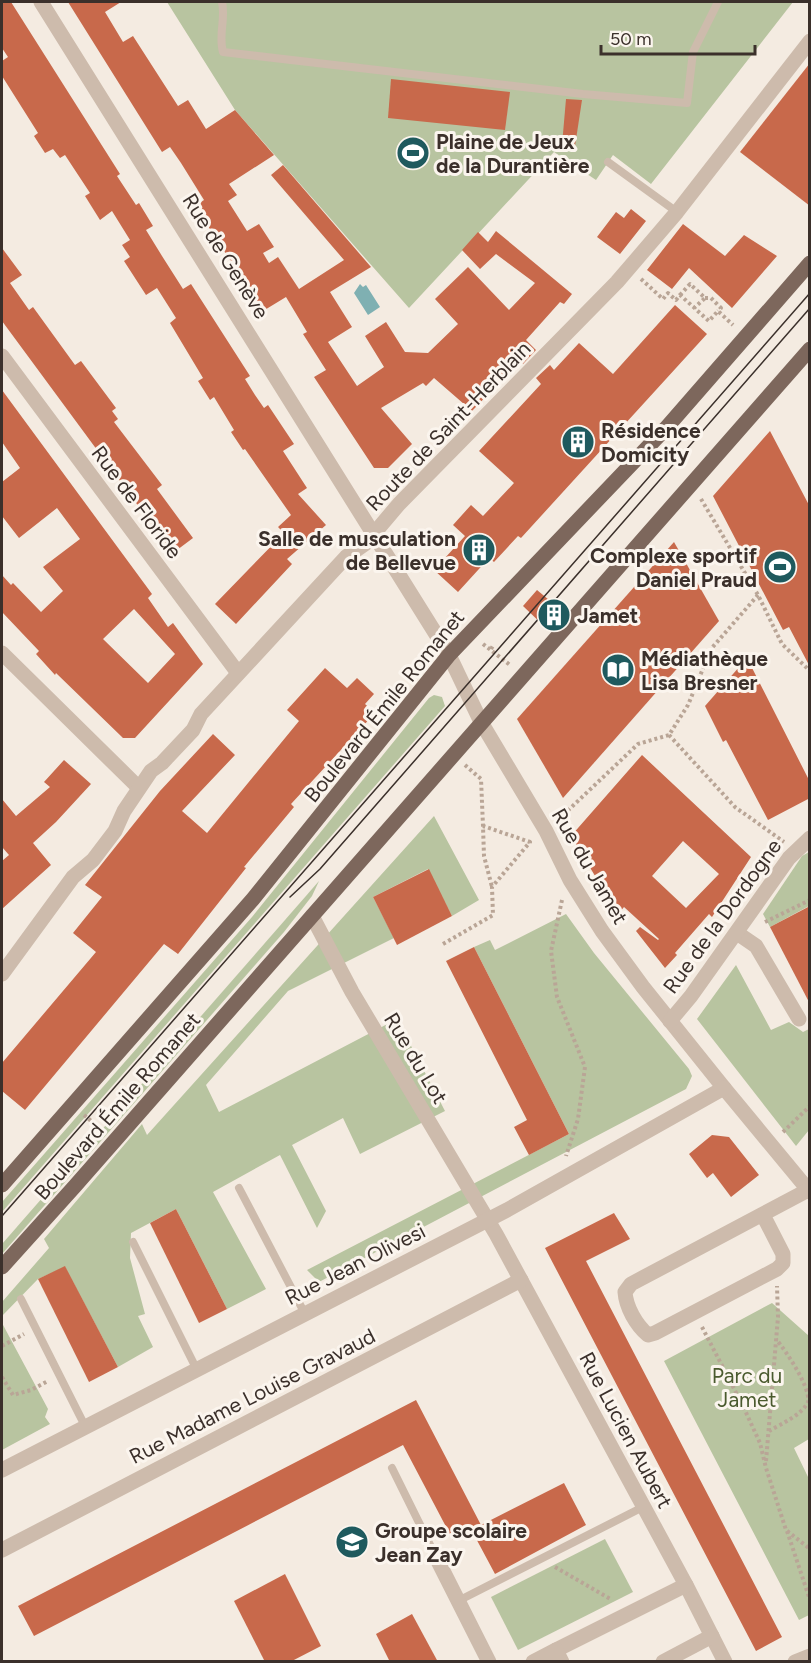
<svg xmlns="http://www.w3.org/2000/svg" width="811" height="1663" font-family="Figtree,sans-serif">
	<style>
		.green { fill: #b8c4a0 }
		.water { fill: #7fb0b2 }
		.building { fill: #c8694b; fill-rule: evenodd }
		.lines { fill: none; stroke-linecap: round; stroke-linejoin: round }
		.path { stroke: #b9a596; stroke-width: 4; stroke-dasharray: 3 3; stroke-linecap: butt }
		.service { stroke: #cdbbac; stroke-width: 8 }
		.minor { stroke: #cdbbac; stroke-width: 15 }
		.primary { stroke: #7d675c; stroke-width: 15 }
		.tram { stroke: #3b302b; stroke-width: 1.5 }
		.labels { text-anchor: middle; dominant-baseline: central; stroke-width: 6; stroke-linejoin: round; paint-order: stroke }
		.poi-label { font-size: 21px; font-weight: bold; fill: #3b302b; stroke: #fbf5ee; text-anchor: start }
		.street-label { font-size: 21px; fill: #3b302b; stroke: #fbf5ee }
		.park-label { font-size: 21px; fill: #4a5a2e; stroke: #fbf5ee }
	</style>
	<rect width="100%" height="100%" fill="#f4ebe1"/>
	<g class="green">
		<polygon points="167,2 793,2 651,184 613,155 596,180 554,152 409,308 235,110"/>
		<polygon points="434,695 442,697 445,706 2,1212 2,1202 252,917 429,698"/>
		<polygon points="434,816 479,900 452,916 428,869 373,897 394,938 288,991 206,1085 219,1112 397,1019 445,1111 360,1154 343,1118 292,1145 326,1211 317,1228 280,1155 213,1192 266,1289 227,1309 176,1209 131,1233 130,1258 145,1314 138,1316 153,1347 118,1367 65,1267 38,1279 2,1316 2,1302 49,1248 44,1239 142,1124 147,1135"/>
		<polygon points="809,852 809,906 770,927 763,914 802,856"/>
		<polygon points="319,881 312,896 284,932 2,1254 2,1244"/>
		<polygon points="566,914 594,953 689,1069 692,1076 686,1089 319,1282 307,1270 569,1134 474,947 490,940 495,950"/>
		<polygon points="736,965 771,1030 789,1022 803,1032 809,1029 809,1130 796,1146 697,1019"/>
		<polygon points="772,1303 809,1336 809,1439 794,1448 809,1479 809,1615 799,1620 664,1361"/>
		<polygon points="2,1323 48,1409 45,1417 50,1424 2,1450"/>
		<polygon points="605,1539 633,1592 518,1650 491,1597"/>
	</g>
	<polygon class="water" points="360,284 363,287 366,285 380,307 368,315 354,293"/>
	<g class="building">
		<polygon points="2,2 11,2 120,174 117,176 136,205 139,203 153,226 146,230 162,256 183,289 191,284 250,376 245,379 255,395 264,408 268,405 294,444 283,451 307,488 298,494 326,525 287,559 292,564 236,624 215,604 284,533 278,527 291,515 245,449 243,450 231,432 234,430 214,397 210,400 198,381 203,378 170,323 176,318 157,288 146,295 124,261 130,257 122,245 130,240 112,211 100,220 85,196 90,193 65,155 60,158 53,149 45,153 34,136 38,133 2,76 2,61 8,57 2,48"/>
		<polygon points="68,2 121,2 105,12 123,42 133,36 178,106 188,100 206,129 235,110 274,155 229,184 237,195 228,201 247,231 259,224 274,247 263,253 269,263 278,257 299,289 344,260 271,175 283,165 371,267 330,292 352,327 328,342 357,386 384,367 365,336 386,322 405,352 428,353 458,324 435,299 468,267 509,310 535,283 496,254 480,269 462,250 478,232 488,242 496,231 572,294 564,304 560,302 526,340 536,350 523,364 520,361 472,411 434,378 426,386 423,383 381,408 412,444 388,468 374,468 314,377 326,370 303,334 307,332 286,297 263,311 195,206 204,200 181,163 170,147 162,152"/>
		<polygon points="810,63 810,206 740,152"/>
		<polygon points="391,79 510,92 505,130 388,118"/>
		<polygon points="566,99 582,100 575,146 562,145"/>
		<polygon points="631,209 646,221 620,254 597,237 616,212 624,218"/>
		<polygon points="683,224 725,256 744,235 777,256 732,308 689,268 672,289 647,270"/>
		<polygon points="2,248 22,275 10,283 29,310 33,307 75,365 81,361 116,408 112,411 118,419 114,422 162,485 157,489 193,538 173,553 2,321"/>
		<polygon points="675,305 707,334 521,538 518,536 494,562 489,558 458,592 434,570 465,536 453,525 471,505 483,516 514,483 479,451 541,384 536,378 550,365 554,370 579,343 613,374"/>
		<path d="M2,390l150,204 -4,4 20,29 5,-4 30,41 -68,74h-12l-67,-65 -1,2 -19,-21 3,-3 -37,-39v-37l9,10 2,-2 28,29 22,-21 -20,-24 37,-28 -23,-31 -38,30 -17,-22v-34l18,-14 -18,-26zM134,609l41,45 -27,29 -45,-44z"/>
		<polygon points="770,431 810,507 810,667 789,627 783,630 713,496"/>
		<polygon points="674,542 719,621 563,798 517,719"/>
		<polygon points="537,590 561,610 546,628 523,606"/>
		<polygon points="747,658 810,782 810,798 768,820 726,740 723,742 705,706"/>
		<polygon points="325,668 347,688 357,678 374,694 365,704 375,713 291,804 294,807 244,867 246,868 178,954 164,944 25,1110 2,1091 2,1063 96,952 73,933 102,897 85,885 160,791 213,734 235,755 182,811 207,833 299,721 287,710"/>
		<path d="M642,755l109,102 -39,60 -3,-3 -34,39 2,2 -12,13 -29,-37 4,-4 18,13 1,-1 -35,-32 -6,7 -47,-78zM683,841l36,33 -33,34 -34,-32z"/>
		<polygon points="64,760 91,784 56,822 33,843 51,865 2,909 2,861 9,855 2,847 2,799 16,816 50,787 44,782"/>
		<polygon points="429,869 452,916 397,945 373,897"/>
		<polygon points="810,906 810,1004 770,927"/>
		<polygon points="474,947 569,1134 529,1155 514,1127 527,1120 446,961"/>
		<polygon points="712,1135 729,1137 759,1175 731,1197 713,1173 707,1178 689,1154"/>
		<polygon points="176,1209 227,1309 199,1323 150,1223"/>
		<polygon points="614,1213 630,1239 586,1261 782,1637 756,1651 545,1248"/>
		<polygon points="65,1266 118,1367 89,1382 38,1279"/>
		<polygon points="416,1400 481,1525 564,1483 586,1525 495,1574 472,1531 453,1540 403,1445 34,1636 18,1606"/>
		<polygon points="285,1574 321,1646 290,1662 265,1662 234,1601"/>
		<polygon points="412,1614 438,1662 390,1662 376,1634"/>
	</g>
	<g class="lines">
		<g class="path">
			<polyline points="641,279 663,299 668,293 676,300 680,295 709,321 718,311 733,325"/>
			<polyline points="680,295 690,284 705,298 694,308"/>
			<polyline points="705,298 711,298 721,308 718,311"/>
			<polyline points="701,499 758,595 782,644 810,671"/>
			<polyline points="483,644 510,665"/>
			<polyline points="491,649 494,644"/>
			<polyline points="669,735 735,807 784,842"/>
			<polyline points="465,765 481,779 483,826"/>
			<polyline points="559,819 638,744 669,735 688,705 711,649 758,595"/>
			<polyline points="562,900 551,951 557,997 585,1067 578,1119 566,1156"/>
			<polyline points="765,922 810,900"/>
			<polyline points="443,944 493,915 492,887 530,842 483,826 484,856 492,887"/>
			<polyline points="84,1115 103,1131"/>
			<polyline points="783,1132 810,1106"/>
			<polyline points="702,1327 743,1406 760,1443 766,1468 786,1530 810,1549"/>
			<polyline points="2,1346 24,1334"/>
			<polyline points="2,1377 13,1395 31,1390 48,1381"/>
			<path d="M769,1431c12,-7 33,-16 39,-29 3,-14 -22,-51 -32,-63"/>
			<polyline points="766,1461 778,1317 777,1286"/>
			<polyline points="787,1531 810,1600"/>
			<polyline points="555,1567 612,1600"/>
		</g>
		<g class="service">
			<path d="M222,2c4,17 -4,33 1,50l360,42 104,9 6,-51 25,-50"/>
			<polyline points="608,162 677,212"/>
			<polyline points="239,1188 305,1314"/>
			<polyline points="133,1242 197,1370"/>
			<polyline points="21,1299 86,1428"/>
			<polyline points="392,1468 438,1561"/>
			<polyline points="458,1601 643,1507"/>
		</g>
		<g class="minor">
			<polyline points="41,2 449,655 481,722 546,831 570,880 602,931 643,987 724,1088 810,1192"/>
			<polyline points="2,356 238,673"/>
			<polyline points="2,653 139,788"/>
			<polyline points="312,916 352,992 496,1234 686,1585 725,1662"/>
			<polyline points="737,933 756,946 799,1019"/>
			<polyline points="2,974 73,877 93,860 115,831 124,811 151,771 162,763 193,730 201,714 346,557 366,543 399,504 617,282 677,212 810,41"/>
			<polyline points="670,1021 691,996 789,858 810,838"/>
			<path d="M763,1215l20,39v9l-6,6 -122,64 -7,2c-12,-10 -22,-28 -23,-43l6,-8 177,-94"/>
			<polyline points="2,1470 507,1210 724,1088"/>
			<polyline points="2,1550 521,1280"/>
			<polyline points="438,1561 489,1662"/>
			<polyline points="556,1650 686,1585"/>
			<polyline points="533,1662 556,1650 562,1662"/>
			<polyline points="663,1662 712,1636"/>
			<polyline points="795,1662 810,1656"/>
		</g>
		<g class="primary">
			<polyline points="2,1185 253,899 449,655 667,427 810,263"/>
			<polyline points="2,1267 75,1186 810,349"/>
		</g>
		<g class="tram">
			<polyline points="290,897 320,869 810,308"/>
			<polyline points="2,1216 810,293"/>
		</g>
	</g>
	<defs>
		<symbol id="stadium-disc" viewBox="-11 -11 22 22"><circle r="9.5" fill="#1f5a5e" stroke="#fbf5ee"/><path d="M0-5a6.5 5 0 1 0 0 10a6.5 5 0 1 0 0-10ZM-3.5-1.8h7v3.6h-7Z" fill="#fff"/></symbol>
		<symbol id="building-disc" viewBox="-11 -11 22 22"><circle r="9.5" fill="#1f5a5e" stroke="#fbf5ee"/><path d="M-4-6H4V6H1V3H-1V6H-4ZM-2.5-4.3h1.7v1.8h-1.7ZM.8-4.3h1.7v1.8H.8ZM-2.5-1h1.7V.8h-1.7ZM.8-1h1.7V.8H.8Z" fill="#fff"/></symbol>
		<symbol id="library-disc" viewBox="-11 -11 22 22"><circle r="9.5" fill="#1f5a5e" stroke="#fbf5ee"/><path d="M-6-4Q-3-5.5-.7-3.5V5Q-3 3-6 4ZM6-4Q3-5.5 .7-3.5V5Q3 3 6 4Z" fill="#fff"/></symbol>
		<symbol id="school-disc" viewBox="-11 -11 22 22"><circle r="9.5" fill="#1f5a5e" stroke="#fbf5ee"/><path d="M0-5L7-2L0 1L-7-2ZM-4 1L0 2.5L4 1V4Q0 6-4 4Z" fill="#fff"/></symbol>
	</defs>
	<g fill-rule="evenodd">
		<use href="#stadium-disc" x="394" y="134" width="38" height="38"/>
		<use href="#building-disc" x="559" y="423" width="38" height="38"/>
		<use href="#building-disc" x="460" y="531" width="38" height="38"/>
		<use href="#stadium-disc" x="761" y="548" width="38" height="38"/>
		<use href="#building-disc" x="535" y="596" width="38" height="38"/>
		<use href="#library-disc" x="599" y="651" width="38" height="38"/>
		<use href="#school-disc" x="333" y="1523" width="38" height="38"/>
	</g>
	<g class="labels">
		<g class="poi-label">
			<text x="436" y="141">Plaine de Jeux<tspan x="436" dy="24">de la Durantière</tspan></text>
			<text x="601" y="430">Résidence<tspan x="601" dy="24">Domicity</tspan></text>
			<text x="456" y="538" text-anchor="end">Salle de musculation<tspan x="456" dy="24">de Bellevue</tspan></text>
			<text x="757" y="555" text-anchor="end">Complexe sportif<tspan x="757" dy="24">Daniel Praud</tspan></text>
			<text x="577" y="615">Jamet</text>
			<text x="641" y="658">Médiathèque<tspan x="641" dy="24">Lisa Bresner</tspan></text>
			<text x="375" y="1530">Groupe scolaire<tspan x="375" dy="24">Jean Zay</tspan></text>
		</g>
		<g class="street-label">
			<text transform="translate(226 256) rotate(58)">Rue de Genève</text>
			<text transform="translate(448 426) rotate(-46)">Route de Saint-Herblain</text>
			<text transform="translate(137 502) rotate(53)">Rue de Floride</text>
			<text transform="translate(384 706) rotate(-51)">Boulevard Émile Romanet</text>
			<text transform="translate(590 866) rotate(60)">Rue du Jamet</text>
			<text transform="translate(722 916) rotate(-54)">Rue de la Dordogne</text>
			<text transform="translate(416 1058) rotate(59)">Rue du Lot</text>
			<text transform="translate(117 1106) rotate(-49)">Boulevard Émile Romanet</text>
			<text transform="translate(355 1264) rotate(-27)">Rue Jean Olivesi</text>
			<text transform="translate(252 1396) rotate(-27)">Rue Madame Louise Gravaud</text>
			<text transform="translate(626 1430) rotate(62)">Rue Lucien Aubert</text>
		</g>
		<g class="park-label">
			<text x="747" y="1375">Parc du<tspan x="747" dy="24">Jamet</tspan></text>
		</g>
	</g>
	<rect width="811" height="1663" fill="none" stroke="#3b302b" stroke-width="6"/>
	<path d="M601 45v9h154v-9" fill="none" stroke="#3b302b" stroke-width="3"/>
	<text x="610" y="45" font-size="18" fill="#3b302b" stroke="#fbf5ee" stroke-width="4.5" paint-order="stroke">50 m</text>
</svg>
